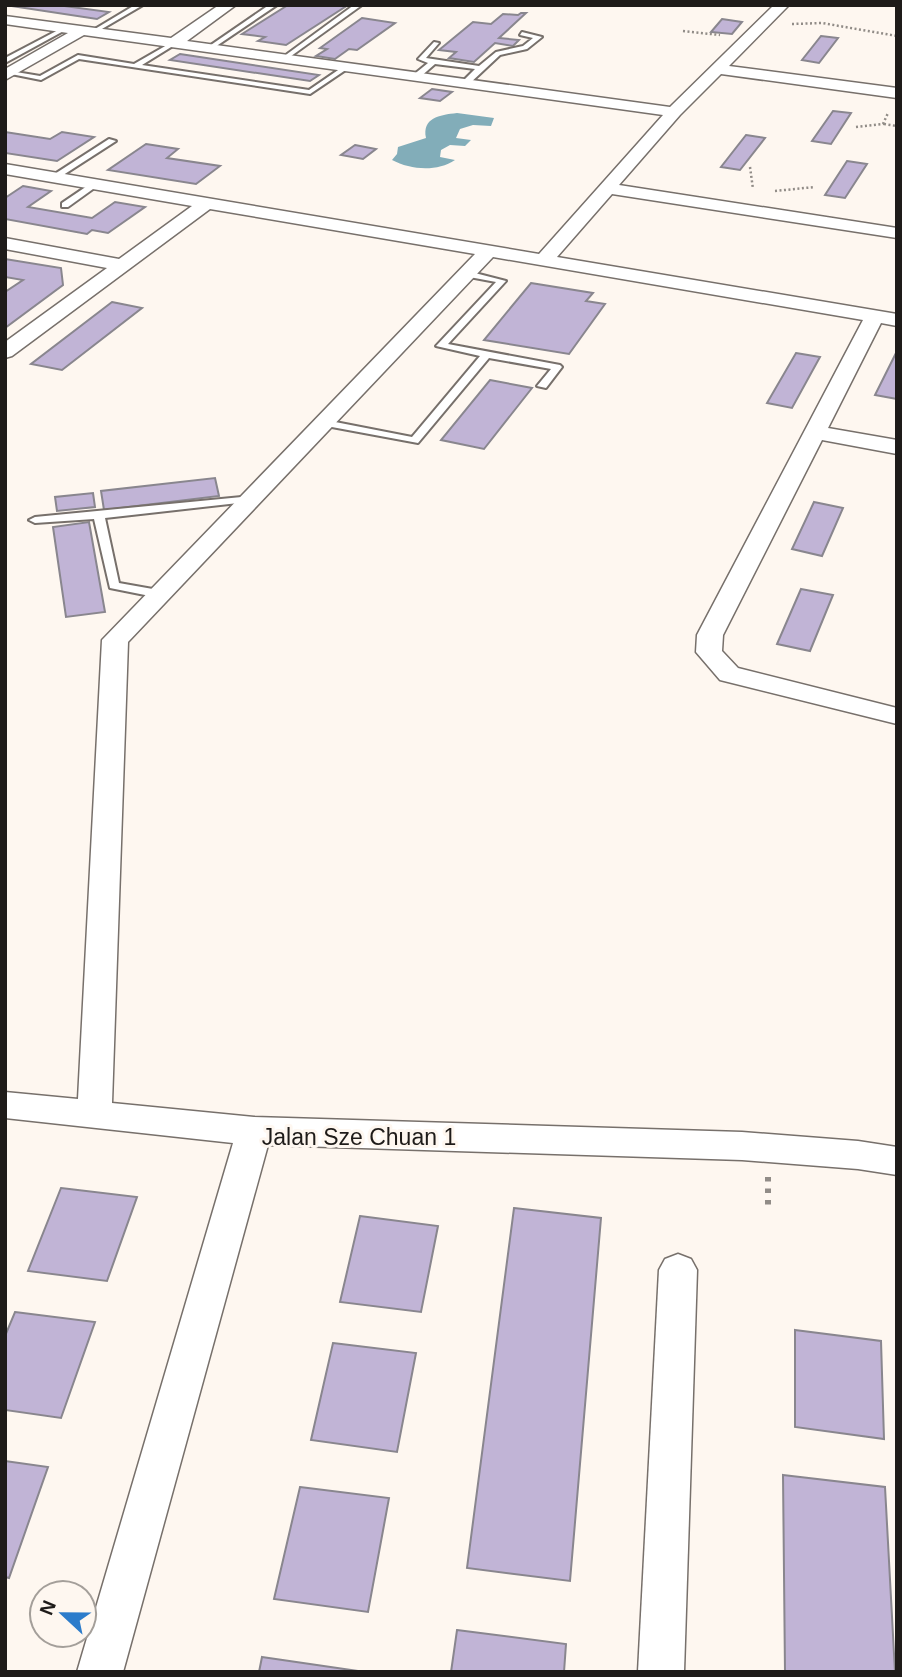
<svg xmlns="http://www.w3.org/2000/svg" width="902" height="1677" font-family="Helvetica,sans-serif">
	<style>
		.water { fill: #82adb9 }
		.building { fill: #c1b4d6; stroke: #89868e; stroke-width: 2 }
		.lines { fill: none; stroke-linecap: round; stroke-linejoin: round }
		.service-casing { stroke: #77706b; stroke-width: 4 }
		.minor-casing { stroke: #77706b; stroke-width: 3 }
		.path-far1 { stroke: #918c87; stroke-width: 2.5; stroke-dasharray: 2 2.5; stroke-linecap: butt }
		.path { stroke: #918c87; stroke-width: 6; stroke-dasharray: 4.5 7; stroke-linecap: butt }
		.service { fill: #fff; fill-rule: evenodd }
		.minor { fill: #fff; fill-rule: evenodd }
		.labels { text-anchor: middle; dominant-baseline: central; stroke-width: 6; stroke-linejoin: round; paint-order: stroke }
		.near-street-label { font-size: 23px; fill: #1e1b19; stroke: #fef7f0 }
	</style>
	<rect width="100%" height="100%" fill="#fef7f0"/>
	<path class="water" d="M457,113l37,5 -3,8 -18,-1 -13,4 -4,9 15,2 -6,6 -15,-1 -9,5 -1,7 15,3c-18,12 -44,10 -63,0l5,-6 1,-7 28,-9c-4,-20 13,-23 31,-25z"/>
	<g class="building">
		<polygon points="5,5 57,5 109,12 97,19"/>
		<polygon points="288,5 348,5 286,45 258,41 265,37 242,34"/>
		<polygon points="521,13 526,13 499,38 519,40 513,46 495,43 474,62 449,58 456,52 439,50 473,22 491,24 503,14 518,15"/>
		<polygon points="362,18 395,23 357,50 349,49 335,59 316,56 327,49 320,48"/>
		<polygon points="722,19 742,22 732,34 711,32"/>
		<polygon points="821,36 838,38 819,63 802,60"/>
		<polygon points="180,54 319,75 310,81 170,60"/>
		<polygon points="432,89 452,92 440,101 420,98"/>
		<polygon points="833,111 851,113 831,144 812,141"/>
		<polygon points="5,132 50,139 62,132 94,137 57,161 5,153"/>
		<polygon points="746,135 765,138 740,170 721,167"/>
		<polygon points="146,144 178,149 167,158 220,166 196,184 108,170"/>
		<polygon points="355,145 376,149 363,159 341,155"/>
		<polygon points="847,161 867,164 845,198 825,195"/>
		<polygon points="23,186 51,191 28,207 92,218 115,202 145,207 108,233 92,230 87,234 5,219 5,198"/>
		<polygon points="5,259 61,268 63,285 5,328 5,292 23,280 5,277"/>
		<polygon points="531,283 593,293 586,301 605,304 569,354 484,340"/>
		<polygon points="112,302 142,308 62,370 31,364"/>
		<polygon points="897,351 897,399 875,395"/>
		<polygon points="796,353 820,357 792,408 767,403"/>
		<polygon points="490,380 532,388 484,449 441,440"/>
		<polygon points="215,478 219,496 104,510 101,491"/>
		<polygon points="93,493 95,507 57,511 55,497"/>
		<polygon points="814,502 843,508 822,556 792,549"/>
		<polygon points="89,522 105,612 66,617 53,527"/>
		<polygon points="801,589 833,595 810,651 777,644"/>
		<polygon points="61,1188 137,1197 107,1281 28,1271"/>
		<polygon points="514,1208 601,1218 570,1581 467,1568"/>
		<polygon points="360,1216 438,1226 421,1312 340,1302"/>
		<polygon points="15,1312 95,1322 61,1418 5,1410 5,1336"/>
		<polygon points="795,1330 881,1341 884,1439 795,1427"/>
		<polygon points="333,1343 416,1353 397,1452 311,1440"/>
		<polygon points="5,1461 48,1467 9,1578 5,1577"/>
		<polygon points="783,1475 885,1487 895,1672 785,1672"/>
		<polygon points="300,1487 389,1498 368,1612 274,1599"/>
		<polygon points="457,1630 566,1644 564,1672 451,1672"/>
		<polygon points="262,1657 358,1671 259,1672"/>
	</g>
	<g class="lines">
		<defs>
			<g id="service">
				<polygon points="135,5 143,5 95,33 90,32"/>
				<polygon points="269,5 277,5 212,49 208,49 208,47"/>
				<polygon points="354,5 362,5 287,59 283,59 283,57"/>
				<polygon points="64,27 69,28 5,63 5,58"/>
				<polygon points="522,32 542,37 527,49 500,55 468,85 461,83 475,69 435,64 419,78 412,76 428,63 418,59 434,42 439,43 426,58 479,66 496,52 523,46 533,38 520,35"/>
				<polygon points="174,41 176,44 142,65 309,90 344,66 350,67 310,94 79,59 41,80 6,73 10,71 40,76 78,55 134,64"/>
				<polygon points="109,139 116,141 57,179 50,177"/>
				<polygon points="93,182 100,184 68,207 62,207 62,203"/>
				<polygon points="467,271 506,281 448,344 560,365 562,367 546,388 537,386 551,369 489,358 418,443 321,425 320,423 325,420 412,437 480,356 436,346 496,282 464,276 463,274"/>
				<polygon points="252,496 256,497 256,501 105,518 119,583 164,591 164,597 160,598 110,588 94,519 35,523 29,520 35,517"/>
			</g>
			<g id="minor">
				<polygon points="219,5 236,5 187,41 670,107 774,5 789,5 729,66 897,88 897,98 721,74 680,115 619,185 897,228 897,238 612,194 557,257 897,314 897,326 881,323 828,428 897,440 897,454 822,440 723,635 722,651 738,668 897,708 897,724 720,680 696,652 697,635 863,320 493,257 128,642 112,1103 254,1117 742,1132 858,1141 897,1147 897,1175 858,1169 742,1160 268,1145 123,1672 77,1672 233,1143 5,1118 5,1092 78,1099 102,640 475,254 210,209 12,356 5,358 5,342 107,268 5,249 5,238 119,259 192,206 5,174 5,164 539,254 663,115 84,35 5,80 5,69 68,33 5,24 5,16 171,38"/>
				<polygon points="678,1254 691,1259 697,1270 684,1672 638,1672 659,1270 665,1259"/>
			</g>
		</defs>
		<use href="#service" class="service-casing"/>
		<use href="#minor" class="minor-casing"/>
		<g class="path-far1">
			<polyline points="792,24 822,23 897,36"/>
			<polyline points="683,31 720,35"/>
			<polyline points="884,124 897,126"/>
			<polyline points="856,127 883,124 888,113"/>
			<polyline points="750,167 753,189"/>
			<polyline points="775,191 815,187"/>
		</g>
		<polyline class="path" points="768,1177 768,1208"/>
		<use href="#service" class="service"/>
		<use href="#minor" class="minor"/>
	</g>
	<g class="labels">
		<g class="near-street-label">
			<text x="359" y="1137">Jalan Sze Chuan 1</text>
		</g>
	</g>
	<rect width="902" height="1677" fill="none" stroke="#1e1b19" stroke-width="14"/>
	<g transform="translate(63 1614) rotate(292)"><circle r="33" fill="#fef7f0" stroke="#a49f9a" stroke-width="2"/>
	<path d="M0-5L12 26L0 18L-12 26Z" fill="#2c7ccb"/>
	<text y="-10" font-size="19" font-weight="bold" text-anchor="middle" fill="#1e1b19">N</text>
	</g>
</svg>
